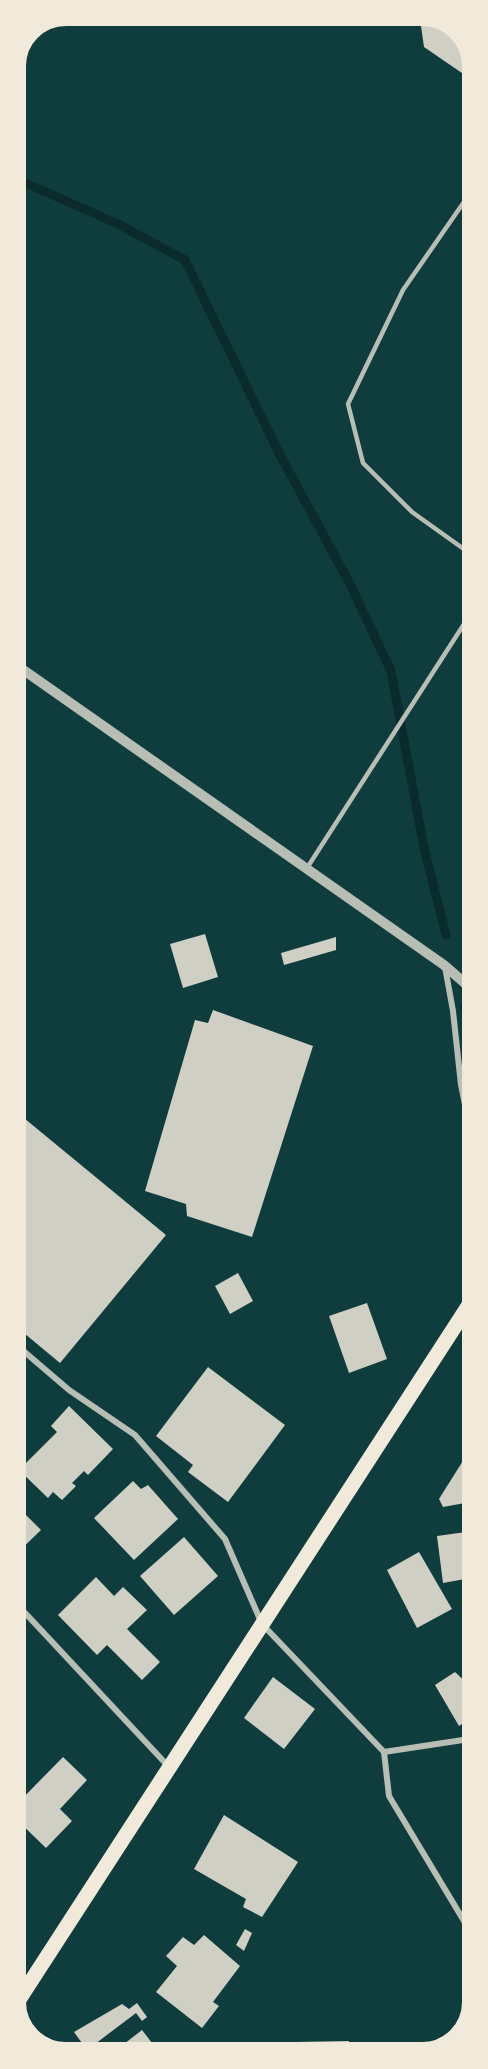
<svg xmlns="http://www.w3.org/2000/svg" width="488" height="2069" font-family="Commissioner,sans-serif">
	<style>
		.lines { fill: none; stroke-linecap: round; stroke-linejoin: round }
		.stream { stroke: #0a2a2b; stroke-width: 9 }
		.building { fill: #cfcfc3 }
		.service { stroke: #b8beb3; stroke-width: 4.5 }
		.minor { stroke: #b8beb3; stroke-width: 6 }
		.tertiary { stroke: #b8beb3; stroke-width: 10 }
		.primary { stroke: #f1e9da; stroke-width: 15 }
		.rim { fill: none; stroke: #f1e9da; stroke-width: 8 }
	</style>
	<rect width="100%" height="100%" fill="#0f3d3e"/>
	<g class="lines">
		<g class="stream">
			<polyline points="12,177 118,224 185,260 279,453 350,584 391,671 424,848 446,935"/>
			<polyline points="465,1006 476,1071"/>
		</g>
	</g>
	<g class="building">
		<polygon points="419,12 428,12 460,28 475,56 475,82 424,47"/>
		<polygon points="205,934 218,977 183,988 170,944"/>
		<polygon points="336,937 336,950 284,965 281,953"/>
		<polygon points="213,1010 313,1046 252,1237 187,1216 186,1204 145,1191 195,1020 208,1023"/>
		<polygon points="13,1109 166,1235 60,1363 13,1324"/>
		<polygon points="238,1273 253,1301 230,1314 215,1286"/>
		<polygon points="367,1303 387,1359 349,1373 329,1316"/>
		<polygon points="208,1367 285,1425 228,1502 188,1472 193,1465 156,1436"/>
		<polygon points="69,1406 113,1449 88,1475 84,1471 72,1483 76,1486 62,1500 53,1492 48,1498 19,1470 57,1432 51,1426"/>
		<polygon points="476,1440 476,1501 443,1507 439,1499"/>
		<polygon points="133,1481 141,1489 148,1485 178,1519 134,1560 94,1518"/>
		<polygon points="21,1510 41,1530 13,1557 13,1518"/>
		<polygon points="473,1531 472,1538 476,1538 476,1577 443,1583 437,1536"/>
		<polygon points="184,1537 218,1576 174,1615 140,1576"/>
		<polygon points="419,1552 452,1609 417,1628 387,1570"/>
		<polygon points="96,1577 114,1596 123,1587 147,1610 127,1629 160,1662 142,1680 107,1645 97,1655 58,1615"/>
		<polygon points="455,1672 471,1687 476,1685 476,1728 468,1720 459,1726 435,1685"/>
		<polygon points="273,1677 315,1709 284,1749 244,1718"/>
		<polygon points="63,1757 87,1780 60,1809 72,1821 46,1848 13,1816 13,1808"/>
		<polygon points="224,1815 298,1862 262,1917 243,1907 246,1899 194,1869"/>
		<polygon points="13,1876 23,1887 13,1897"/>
		<polygon points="245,1929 252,1933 244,1951 236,1945"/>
		<polygon points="204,1935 240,1966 213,2002 219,2006 202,2028 156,1992 177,1966 166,1956 183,1937 194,1945"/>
		<polygon points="137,2003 147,2017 142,2021 136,2013 87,2050 74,2032 122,2004 129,2009"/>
		<polygon points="142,2030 162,2056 120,2056 115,2051"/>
		<polygon points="349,2041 349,2056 296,2056 296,2042"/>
	</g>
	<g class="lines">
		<g class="service">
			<polyline points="475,186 403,290 348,404 363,463 412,512 475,557"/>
			<polyline points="307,868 475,607"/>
		</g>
		<g class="minor">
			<polyline points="445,967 453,1011 461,1085 476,1159"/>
			<polyline points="13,1342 69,1390 135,1435 225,1539 262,1624 384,1752 389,1796 476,1941"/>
			<polyline points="13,1600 169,1767"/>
			<polyline points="384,1752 476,1738"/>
		</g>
		<polyline class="tertiary" points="12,662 444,965 475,992"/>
		<polyline class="primary" points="13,2009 476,1294"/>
	</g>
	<path d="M0 0H488V2069H0ZM66 22H422A44 44 0 0 1 466 66V2002A44 44 0 0 1 422 2046H66A44 44 0 0 1 22 2002V66A44 44 0 0 1 66 22Z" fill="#f1e9da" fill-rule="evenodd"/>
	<path class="rim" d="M66 22H422A44 44 0 0 1 466 66V2002A44 44 0 0 1 422 2046H66A44 44 0 0 1 22 2002V66A44 44 0 0 1 66 22Z"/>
</svg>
